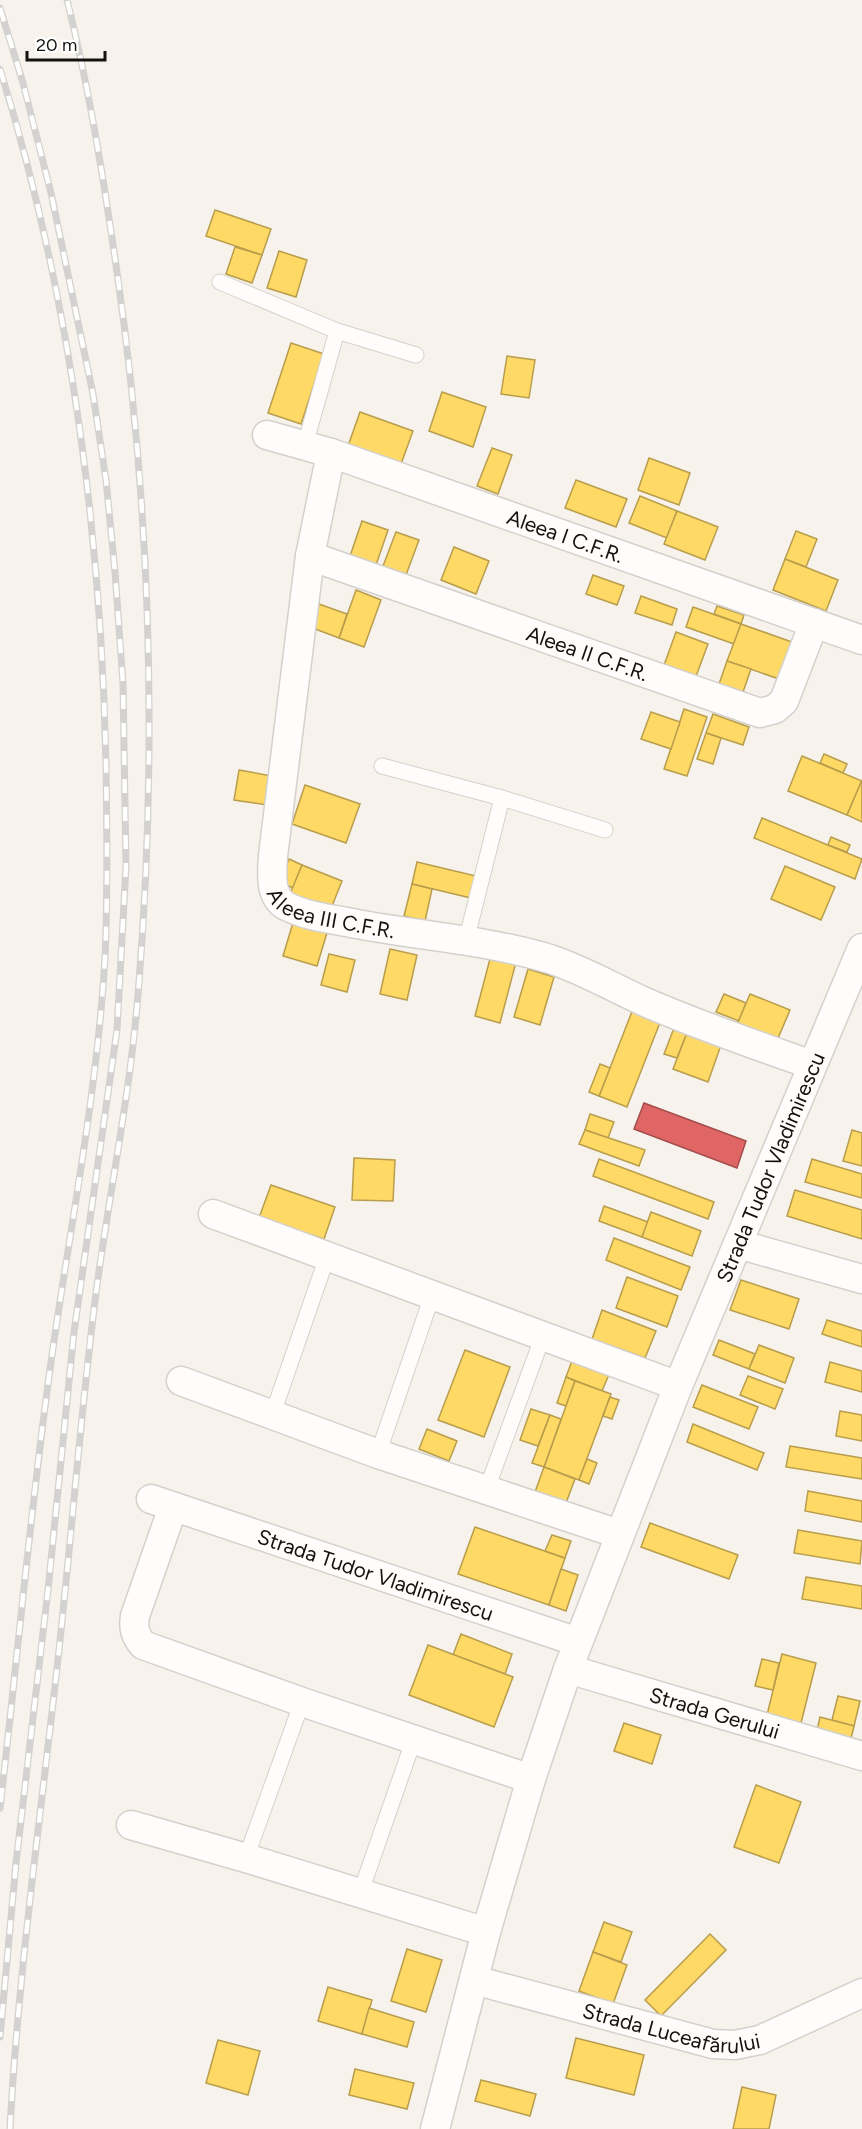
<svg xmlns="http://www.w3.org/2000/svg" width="862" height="2129" font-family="Figtree,sans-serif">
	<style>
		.homes { fill: #ffd966; stroke: #b89d4c; stroke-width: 1.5 }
		.shops { fill: #e06666; stroke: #a34d4c; stroke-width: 1.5 }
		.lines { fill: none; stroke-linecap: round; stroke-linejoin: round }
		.lane-casing { stroke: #d4d1cc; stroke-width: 17 }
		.street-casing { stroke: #d4d1cc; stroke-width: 31 }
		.lane { stroke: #fefdfc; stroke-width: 15 }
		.street { stroke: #fefdfc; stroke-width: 28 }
		.rail-casing { stroke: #d3d2d0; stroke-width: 7 }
		.rail { stroke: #fff; stroke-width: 4.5; stroke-dasharray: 14; stroke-linecap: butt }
		.labels { text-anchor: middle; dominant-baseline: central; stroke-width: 6; stroke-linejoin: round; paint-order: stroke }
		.street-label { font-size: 21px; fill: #14120e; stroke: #fff }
	</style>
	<rect width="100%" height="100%" fill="#f7f3ec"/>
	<g class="homes">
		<polygon points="215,210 271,229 262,255 206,236"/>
		<polygon points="235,247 262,255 252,283 226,274"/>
		<polygon points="279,251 307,260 296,297 267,288"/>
		<polygon points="291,343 324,354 301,424 268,413"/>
		<polygon points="507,356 535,360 529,398 501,394"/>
		<polygon points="442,392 486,407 473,447 429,431"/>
		<polygon points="360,412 413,431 401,464 348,446"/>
		<polygon points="492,448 512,455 498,494 477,486"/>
		<polygon points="649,458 690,473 679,505 638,490"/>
		<polygon points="576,480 627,499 616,527 565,508"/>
		<polygon points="640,496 677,511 667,538 629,523"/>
		<polygon points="677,511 718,527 705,560 664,544"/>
		<polygon points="362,521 388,530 376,565 350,556"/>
		<polygon points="796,531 817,539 806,567 785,559"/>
		<polygon points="396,532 419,540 406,575 383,566"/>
		<polygon points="454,547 489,561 476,594 441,580"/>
		<polygon points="785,559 838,580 826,611 773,590"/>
		<polygon points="593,575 624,586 617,605 586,594"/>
		<polygon points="356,590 381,600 364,647 339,638"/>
		<polygon points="641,596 677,609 672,625 635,613"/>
		<polygon points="319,604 347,614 339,638 310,627"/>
		<polygon points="717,606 744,615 741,624 714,614"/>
		<polygon points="693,607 741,624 734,644 686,627"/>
		<polygon points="741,624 792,642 779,679 727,661"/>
		<polygon points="676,632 708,644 695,679 663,668"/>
		<polygon points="727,661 751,669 743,692 719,684"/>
		<polygon points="684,709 707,717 687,776 664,769"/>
		<polygon points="651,712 680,722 671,749 641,739"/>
		<polygon points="713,714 749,727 743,745 706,733"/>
		<polygon points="706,733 721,738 713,764 697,759"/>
		<polygon points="824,754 847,764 843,773 820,763"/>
		<polygon points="802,756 862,781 847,815 788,791"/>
		<polygon points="239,770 272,776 268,805 234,800"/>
		<polygon points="862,780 862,822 847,815"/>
		<polygon points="305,785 360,804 346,843 292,824"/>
		<polygon points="762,818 862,859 855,879 754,838"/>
		<polygon points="831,837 850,845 847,852 828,845"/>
		<polygon points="289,859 302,865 293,888 280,882"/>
		<polygon points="417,862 476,876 471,898 412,884"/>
		<polygon points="302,865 342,881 330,911 290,894"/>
		<polygon points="785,866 835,887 821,920 771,899"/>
		<polygon points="412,884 432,889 425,921 404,916"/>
		<polygon points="295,916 329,926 317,966 283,956"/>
		<polygon points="390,949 417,955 407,1000 380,994"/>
		<polygon points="329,954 355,960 347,992 321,985"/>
		<polygon points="491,955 516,962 500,1023 475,1016"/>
		<polygon points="528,969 554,977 540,1025 514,1017"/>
		<polygon points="724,994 746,1003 739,1021 716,1012"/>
		<polygon points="750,994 790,1010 776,1043 736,1027"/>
		<polygon points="633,1009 661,1020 627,1107 599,1096"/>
		<polygon points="674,1028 687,1033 677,1058 664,1054"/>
		<polygon points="687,1033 721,1045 708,1082 673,1069"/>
		<polygon points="600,1064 610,1068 599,1096 589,1092"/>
		<polygon points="590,1114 614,1122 608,1138 585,1130"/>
		<polygon points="585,1130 645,1150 639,1166 579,1144"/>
		<polygon points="852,1130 862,1133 862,1166 843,1161"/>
		<polygon points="354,1158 395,1160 393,1201 352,1200"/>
		<polygon points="599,1159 714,1202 708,1219 593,1176"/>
		<polygon points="812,1159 862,1174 862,1198 805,1182"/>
		<polygon points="271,1185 335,1207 324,1239 259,1218"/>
		<polygon points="795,1190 862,1210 862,1239 787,1216"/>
		<polygon points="604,1206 648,1222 642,1237 599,1221"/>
		<polygon points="651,1212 701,1231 692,1256 642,1237"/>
		<polygon points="614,1238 690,1267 681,1290 606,1260"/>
		<polygon points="627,1277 678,1296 667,1327 616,1308"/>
		<polygon points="741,1280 799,1299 789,1329 730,1310"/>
		<polygon points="602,1310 656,1331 645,1358 592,1339"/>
		<polygon points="827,1320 862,1331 862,1347 822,1334"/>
		<polygon points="719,1340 755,1354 749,1369 713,1355"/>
		<polygon points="759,1345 794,1358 785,1383 749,1369"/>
		<polygon points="465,1350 510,1367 484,1437 438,1420"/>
		<polygon points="573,1358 610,1372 602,1391 566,1377"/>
		<polygon points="830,1362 862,1371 862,1392 825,1382"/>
		<polygon points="748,1376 783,1389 775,1409 740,1395"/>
		<polygon points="566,1377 575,1381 566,1406 557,1403"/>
		<polygon points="575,1381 611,1394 579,1480 544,1467"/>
		<polygon points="702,1385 758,1407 749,1429 693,1407"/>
		<polygon points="610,1397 619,1400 612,1419 603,1416"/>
		<polygon points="531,1409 550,1415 538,1446 520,1440"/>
		<polygon points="840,1411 862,1415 862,1441 836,1436"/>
		<polygon points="550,1415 561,1419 544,1467 532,1463"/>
		<polygon points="693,1424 764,1453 757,1470 687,1442"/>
		<polygon points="427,1429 457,1441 449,1461 419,1449"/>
		<polygon points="790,1446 862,1458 862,1479 786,1467"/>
		<polygon points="587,1459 597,1463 589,1484 579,1480"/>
		<polygon points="544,1467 575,1479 566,1503 535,1492"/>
		<polygon points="808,1491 862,1501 862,1522 805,1511"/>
		<polygon points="650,1523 738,1555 729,1579 641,1547"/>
		<polygon points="475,1527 565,1558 549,1605 458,1574"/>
		<polygon points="798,1530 862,1541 860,1564 794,1553"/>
		<polygon points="552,1535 571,1541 565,1558 545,1551"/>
		<polygon points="561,1569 578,1575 566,1611 549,1605"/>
		<polygon points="806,1577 862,1586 862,1609 802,1599"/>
		<polygon points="461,1634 512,1654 505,1674 453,1655"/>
		<polygon points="428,1645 513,1677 494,1727 409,1695"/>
		<polygon points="782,1654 816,1663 801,1723 767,1715"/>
		<polygon points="762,1659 779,1663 773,1690 755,1686"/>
		<polygon points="838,1696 860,1701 854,1726 832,1720"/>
		<polygon points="820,1717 854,1726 850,1743 816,1735"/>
		<polygon points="624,1723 661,1735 652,1764 614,1751"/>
		<polygon points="756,1785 801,1802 779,1863 734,1847"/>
		<polygon points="604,1922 632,1932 621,1962 593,1952"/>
		<polygon points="710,1934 726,1950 661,2016 645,2000"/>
		<polygon points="407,1949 442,1960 426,2012 391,2001"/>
		<polygon points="593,1952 627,1965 613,2004 579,1991"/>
		<polygon points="328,1987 372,2000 362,2034 318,2021"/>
		<polygon points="369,2008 414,2022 407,2047 362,2034"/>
		<polygon points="576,2038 644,2055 634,2095 566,2078"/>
		<polygon points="218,2040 260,2051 248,2095 206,2083"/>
		<polygon points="355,2069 414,2083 407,2109 349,2095"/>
		<polygon points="481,2080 536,2094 530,2116 475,2101"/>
		<polygon points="742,2087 776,2095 769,2129 733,2129"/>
	</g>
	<polygon class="shops" points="644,1103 746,1141 737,1168 634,1129"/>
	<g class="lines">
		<defs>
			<g id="lane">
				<polyline points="220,282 337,331 416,355"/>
				<polyline points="305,445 337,331"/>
				<polyline points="382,766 502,798 605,830"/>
				<polyline points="466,941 502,798"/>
				<polyline points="272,1416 327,1257"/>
				<polyline points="378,1454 432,1296"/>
				<polyline points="486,1491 543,1336"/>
				<polyline points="246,1858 302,1702"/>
				<polyline points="360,1894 414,1739"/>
			</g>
			<g id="street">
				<path id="s1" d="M267,435l64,18 531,187"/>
				<path id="s2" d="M331,453l-21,103 -37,300c-1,17 -4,40 13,50 22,11 47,13 71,18 64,12 130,16 193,35 33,11 64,29 95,43 55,24 111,43 167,63"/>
				<path id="s3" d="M310,556l450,157 15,-4 9,-8 30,-78"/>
				<polyline points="213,1214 678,1386"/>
				<polyline points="738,1244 862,1279"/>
				<polyline points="181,1381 378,1454 619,1534"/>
				<path id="s4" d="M151,1499l427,143"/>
				<path d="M173,1507l-38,109c-2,12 0,19 8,29l159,57 229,77"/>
				<path id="s5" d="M568,1669l294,87"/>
				<polyline points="131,1825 246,1858 486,1932"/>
				<path id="s6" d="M474,1980l239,64 22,1 25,-5 102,-47"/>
				<path id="s7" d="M435,2129l51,-197 45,-153 37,-110 110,-283 184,-438"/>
			</g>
		</defs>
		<use href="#lane" class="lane-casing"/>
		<use href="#street" class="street-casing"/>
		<use href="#lane" class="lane"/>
		<use href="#street" class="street"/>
		<defs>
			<g id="rail">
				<polyline points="0,8 23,83 51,193 93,394 106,480 115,572 123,684 126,866 117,1030 74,1332 48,1590 16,1863 0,2037"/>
				<path d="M0,69c70,225 101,460 106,695 1,65 2,130 -1,194 -8,138 -36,274 -55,411 -20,146 -33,293 -50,439"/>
				<path d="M10,2129c8,-154 30,-307 47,-461 14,-124 23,-250 39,-375 13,-99 34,-198 42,-298 20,-244 13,-489 -22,-730 -13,-89 -27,-178 -49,-265"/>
			</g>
		</defs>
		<use href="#rail" class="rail-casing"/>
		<use href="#rail" class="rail"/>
	</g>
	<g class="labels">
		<g class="street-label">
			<text stroke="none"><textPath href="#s1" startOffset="315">Aleea I C.F.R.</textPath></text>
			<text stroke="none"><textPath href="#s3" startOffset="294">Aleea II C.F.R.</textPath></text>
			<text stroke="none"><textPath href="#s2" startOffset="507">Aleea III C.F.R.</textPath></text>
			<text stroke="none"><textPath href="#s7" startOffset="1020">Strada Tudor Vladimirescu</textPath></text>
			<text stroke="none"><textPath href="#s4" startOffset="237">Strada Tudor Vladimirescu</textPath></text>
			<text stroke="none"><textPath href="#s5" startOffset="153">Strada Gerului</textPath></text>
			<text stroke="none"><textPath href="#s6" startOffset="204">Strada Luceafărului</textPath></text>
		</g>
	</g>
	<path d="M27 51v9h78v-9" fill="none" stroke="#14120e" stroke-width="3"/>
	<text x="36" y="51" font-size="18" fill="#14120e" stroke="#ffffff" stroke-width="4.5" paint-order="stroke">20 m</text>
</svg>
